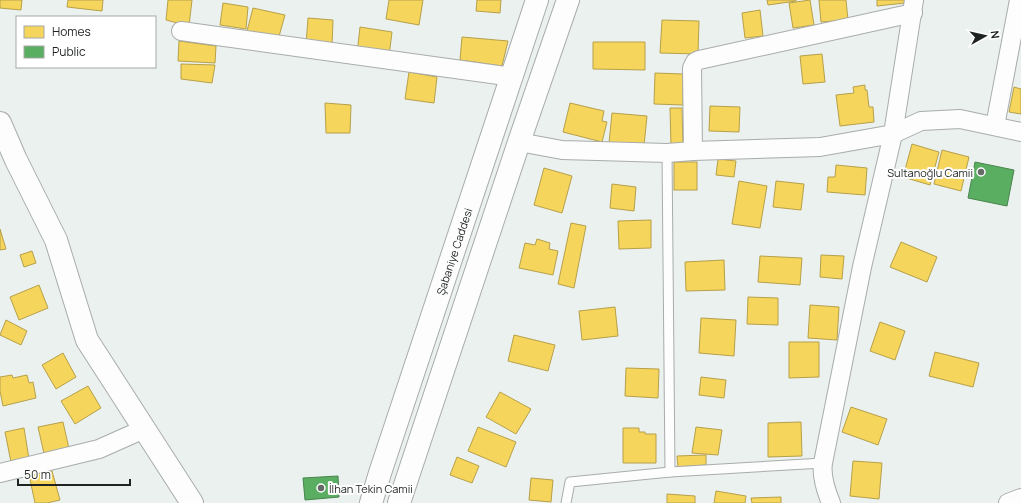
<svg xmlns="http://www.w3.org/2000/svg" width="1021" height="503" font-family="Manrope,sans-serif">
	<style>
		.homes { fill: #f6d55c; stroke: #b6a04a }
		.public { fill: #5aae61; stroke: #48844e }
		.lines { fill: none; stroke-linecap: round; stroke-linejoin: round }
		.lane-casing { stroke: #a8acaa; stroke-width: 11 }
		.street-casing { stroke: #a8acaa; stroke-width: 20 }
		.secondary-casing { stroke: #a8acaa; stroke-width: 24 }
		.highway-casing { stroke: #a8acaa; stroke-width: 24 }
		.lane { stroke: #fcfdfc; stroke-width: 9 }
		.street { stroke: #fcfdfc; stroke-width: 18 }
		.secondary { stroke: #fcfdfc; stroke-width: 22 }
		.highway { stroke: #fcfdfc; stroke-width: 22 }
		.poi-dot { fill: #666b69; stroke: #fff; stroke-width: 1.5 }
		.labels { text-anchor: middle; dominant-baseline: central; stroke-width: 4; stroke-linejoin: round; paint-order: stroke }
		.poi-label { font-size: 11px; fill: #1f2321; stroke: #fff; text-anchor: end }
		.street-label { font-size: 11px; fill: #1f2321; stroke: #fff }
	</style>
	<rect width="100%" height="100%" fill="#ebf1ee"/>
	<g class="homes">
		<polygon points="0,0 22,0 21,10 0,8"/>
		<polygon points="68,0 103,0 102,11 67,7"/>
		<polygon points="168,0 192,0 189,26 166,20"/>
		<polygon points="389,0 423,0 419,25 386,19"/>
		<polygon points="477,0 501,0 500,13 476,11"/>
		<polygon points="767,0 796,0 796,1 768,5"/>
		<polygon points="810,0 814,25 793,28 789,3"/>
		<polygon points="819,0 846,0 848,20 821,22"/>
		<polygon points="877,0 905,0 905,3 877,6"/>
		<polygon points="223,3 248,7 246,29 220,25"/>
		<polygon points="253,8 285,15 278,40 247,31"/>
		<polygon points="760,10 763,36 745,38 742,13"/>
		<polygon points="308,18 333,20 332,46 306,45"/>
		<polygon points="662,20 699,21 698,54 660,53"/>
		<polygon points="360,27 392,32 389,56 357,54"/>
		<polygon points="462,37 508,41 502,66 460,60"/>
		<polygon points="179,41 216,46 215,63 178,61"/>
		<polygon points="593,42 645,42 645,70 593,69"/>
		<polygon points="822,54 825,82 803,84 800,56"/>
		<polygon points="181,64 215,65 212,83 181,79"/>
		<polygon points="409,72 437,77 434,103 405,99"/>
		<polygon points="655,73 683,74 683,105 654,104"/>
		<polygon points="865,85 865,90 867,90 869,107 873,107 874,122 840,126 836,95 854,93 853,87"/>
		<polygon points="1014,87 1021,89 1021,114 1009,112"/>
		<polygon points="325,103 351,105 350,133 326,133"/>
		<polygon points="570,103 604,111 602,121 607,122 602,142 563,132"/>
		<polygon points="710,106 740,107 739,132 709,131"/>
		<polygon points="670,108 682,108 683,146 671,146"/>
		<polygon points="612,113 647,116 644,146 609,143"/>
		<polygon points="912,144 939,152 930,185 903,177"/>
		<polygon points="942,150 969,157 961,191 934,184"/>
		<polygon points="718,159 736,161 734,177 716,175"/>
		<rect x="674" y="162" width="23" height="28"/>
		<polygon points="836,165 867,168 865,195 827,192 828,177 835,177"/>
		<polygon points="544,168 572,176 562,213 534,205"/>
		<polygon points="739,181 767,186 760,228 732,224"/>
		<polygon points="776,181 804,184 801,210 773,207"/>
		<polygon points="612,184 636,187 634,211 610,208"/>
		<polygon points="651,220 651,248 619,249 618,221"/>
		<polygon points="571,223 586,226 574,288 558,284"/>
		<polygon points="0,229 6,249 0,250"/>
		<polygon points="537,239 550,243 549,249 558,251 553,275 519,268 525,243 535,245"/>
		<polygon points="901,242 937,257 927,282 890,267"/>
		<polygon points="32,251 36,263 24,267 20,255"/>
		<polygon points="821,255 844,256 842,279 820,277"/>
		<polygon points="760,256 802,258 800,285 758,282"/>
		<polygon points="724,260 725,290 686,291 685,262"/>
		<polygon points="39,285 48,308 19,320 10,297"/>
		<polygon points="748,297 778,298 778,325 747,324"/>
		<polygon points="810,305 839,307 837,340 808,338"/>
		<polygon points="615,307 618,336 582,340 579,311"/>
		<polygon points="701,318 736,320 734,356 699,353"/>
		<polygon points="6,320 27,331 21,345 0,335"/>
		<polygon points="880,322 905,331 895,360 870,351"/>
		<polygon points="514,335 555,345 548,371 508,361"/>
		<polygon points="789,342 819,342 819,377 789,378"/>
		<polygon points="935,352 979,363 973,387 929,376"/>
		<polygon points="63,353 76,377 56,389 42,365"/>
		<polygon points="626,368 659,369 658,398 625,396"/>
		<polygon points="12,375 13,378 27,375 29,383 33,382 36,398 3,406 0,391 0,377"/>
		<polygon points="701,377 726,380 724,398 699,395"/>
		<polygon points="88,386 101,408 75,424 61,401"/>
		<polygon points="500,392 531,409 516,434 486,417"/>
		<polygon points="851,407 887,419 878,445 842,432"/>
		<polygon points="63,422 70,453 45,458 38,427"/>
		<polygon points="801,422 802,456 768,457 768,423"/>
		<polygon points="478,427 516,442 506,467 468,451"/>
		<polygon points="696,427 722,430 718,455 692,453"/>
		<polygon points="24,428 29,459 11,462 5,432"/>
		<polygon points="623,428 639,428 639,432 645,432 645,434 656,434 656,463 623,463"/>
		<polygon points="706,455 706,465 678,467 677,456"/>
		<polygon points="457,457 479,466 472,483 450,475"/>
		<polygon points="853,461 882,463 879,499 850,496"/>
		<polygon points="52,471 60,500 47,503 35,503 29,475"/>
		<polygon points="531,478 553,480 551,502 529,500"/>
		<polygon points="716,491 746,496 745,503 714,503"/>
		<polygon points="667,494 695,496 695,503 667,503"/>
		<polygon points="781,497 781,503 752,503 751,498"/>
	</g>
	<g class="public">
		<polygon points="975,162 1014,170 1007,206 968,198"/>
		<polygon points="338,476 339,497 305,500 303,478"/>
	</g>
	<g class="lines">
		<defs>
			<g id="lane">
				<polyline points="667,153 670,472"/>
				<polyline points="566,503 570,482 670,472 823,463"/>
			</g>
			<g id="street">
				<polyline points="181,31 513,77"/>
				<polyline points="995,126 1019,0"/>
				<polyline points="519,142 562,150 667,153 693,151 820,147 893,134 921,121 960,119 1021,132"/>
				<polyline points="693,151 692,68 695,62 699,60 913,13"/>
				<polyline points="0,473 99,449 144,429"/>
				<path d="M831,503c-5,-12 -10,-27 -8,-40l39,-196 31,-133 21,-134"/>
				<polyline points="1008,503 1021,498"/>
			</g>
			<polyline id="secondary" points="0,123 16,160 56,240 87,340 192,503"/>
			<g id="highway">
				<path id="s1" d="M371,503l9,-30 157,-473"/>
				<polyline points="399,503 519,142 568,0"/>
			</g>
		</defs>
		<use href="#lane" class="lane-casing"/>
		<use href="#street" class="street-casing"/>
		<use href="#secondary" class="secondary-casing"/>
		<use href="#highway" class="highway-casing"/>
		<use href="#lane" class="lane"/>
		<use href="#street" class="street"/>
		<use href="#secondary" class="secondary"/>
		<use href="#highway" class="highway"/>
	</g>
	<g class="poi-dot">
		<circle cx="981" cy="172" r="4"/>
		<circle cx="321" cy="488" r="4"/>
	</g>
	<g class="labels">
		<g class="poi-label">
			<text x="973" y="172">Sultanoğlu Camii</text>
			<text x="329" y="488" text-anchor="start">İlhan Tekin Camii</text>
		</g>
		<g class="street-label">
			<text stroke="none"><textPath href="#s1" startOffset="265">Şabaniye Caddesi</textPath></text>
		</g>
	</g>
	<rect x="16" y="16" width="140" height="52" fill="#ffffff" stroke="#a5a7a6"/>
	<rect x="24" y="26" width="20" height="12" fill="#f6d55c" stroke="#a5a7a6"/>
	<text x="52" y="36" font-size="12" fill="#1f2321">Homes</text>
	<rect x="24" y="46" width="20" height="12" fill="#5aae61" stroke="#a5a7a6"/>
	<text x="52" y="56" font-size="12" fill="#1f2321">Public</text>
	<g transform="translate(985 36) rotate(82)" stroke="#ffffff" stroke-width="3" paint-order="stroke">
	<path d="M0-3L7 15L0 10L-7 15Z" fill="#1f2321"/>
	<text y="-6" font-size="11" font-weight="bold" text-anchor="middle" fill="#1f2321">N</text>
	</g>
	<path d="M18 479v6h112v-6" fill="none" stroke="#1f2321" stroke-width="2"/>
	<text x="24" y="479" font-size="12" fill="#1f2321" stroke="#ffffff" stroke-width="3" paint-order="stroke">50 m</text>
</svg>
